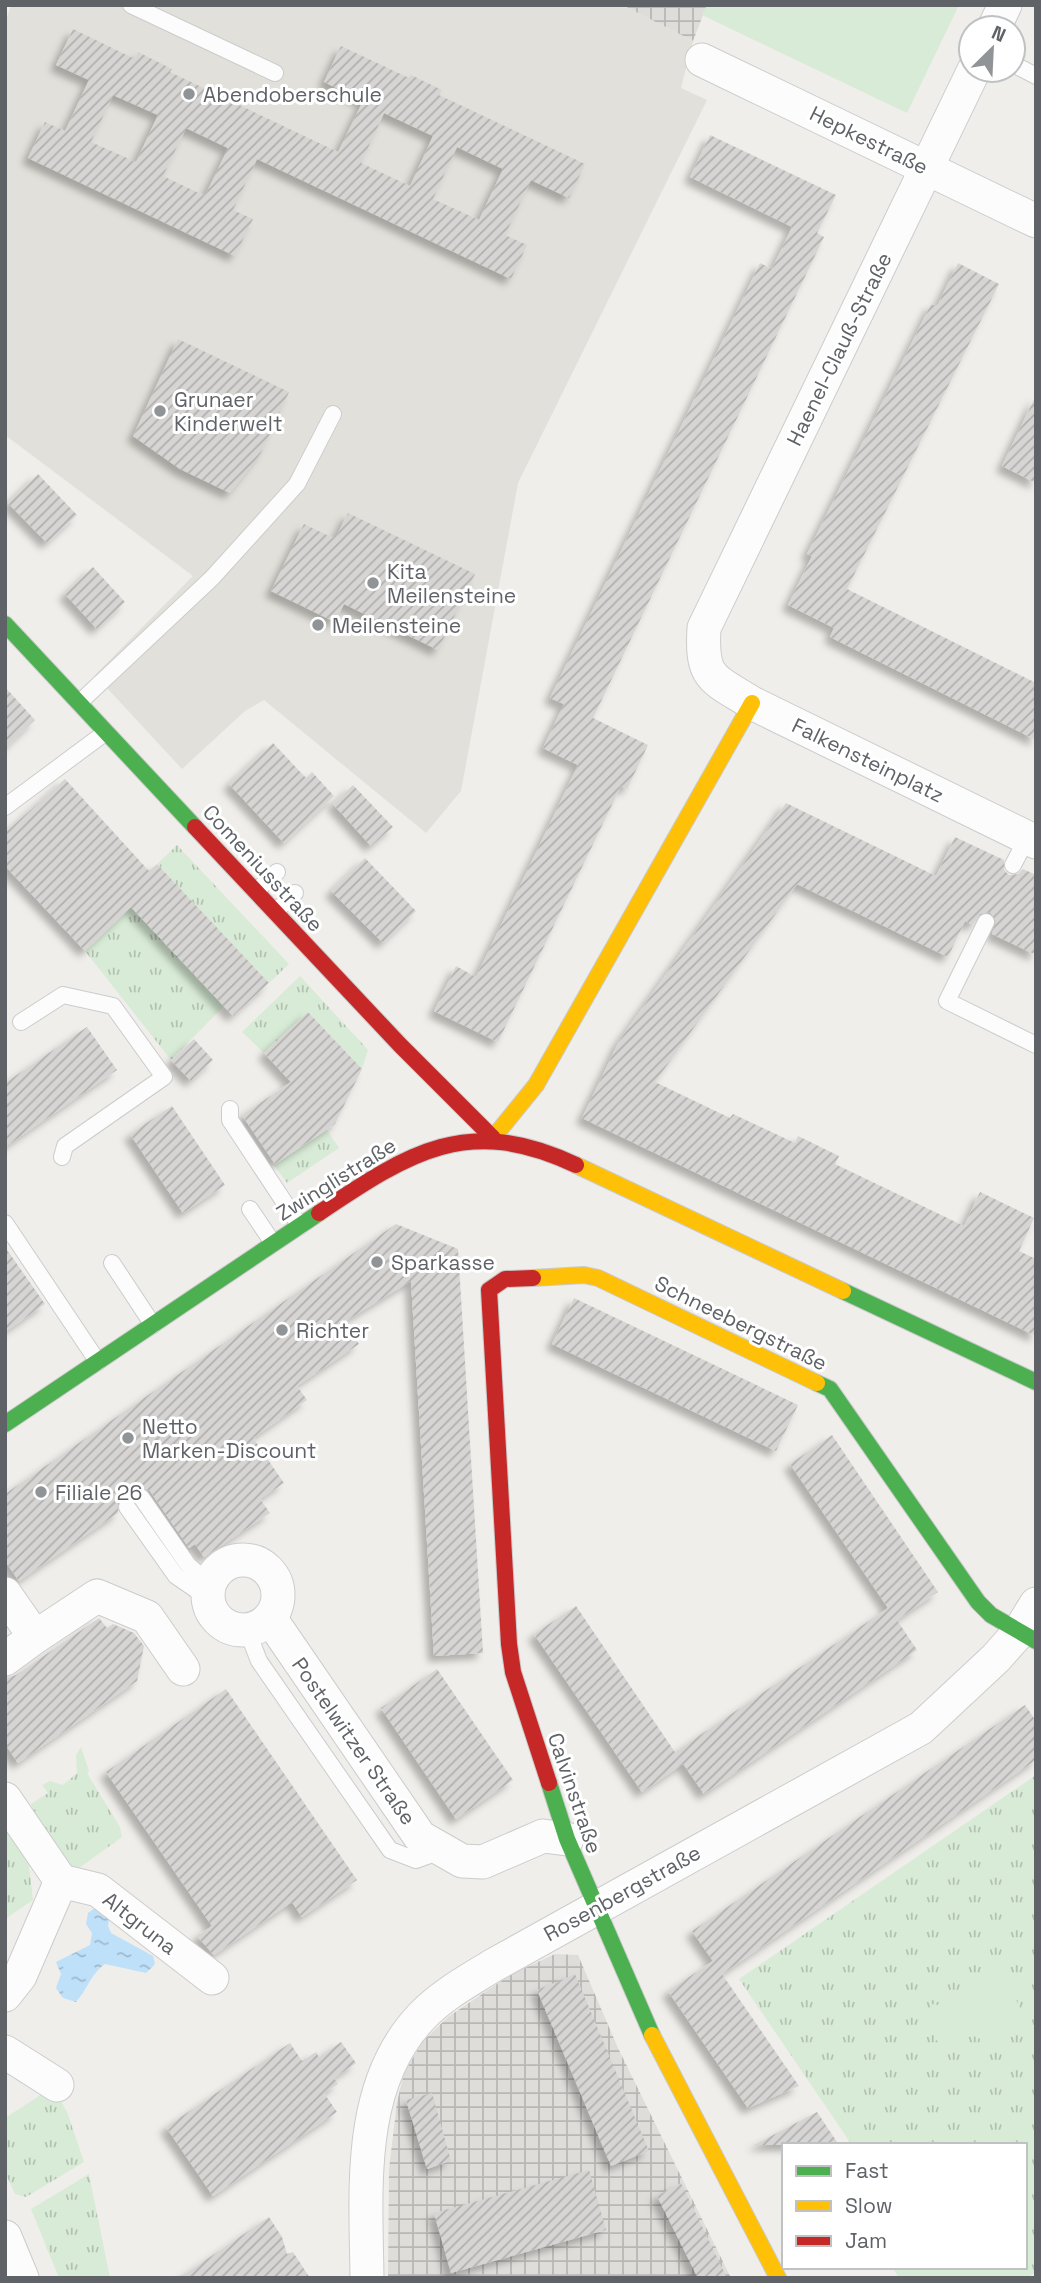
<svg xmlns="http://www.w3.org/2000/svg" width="1041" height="2283" font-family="'Space Grotesk',sans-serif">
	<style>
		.industrial { fill: url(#industrial-grid) }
		.education { fill: #e2e0da }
		.grass { fill: url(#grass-tufts) }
		.park { fill: #d8ebd6 }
		.water { fill: url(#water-ripples) }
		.building { fill: url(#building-hatch); fill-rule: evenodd; filter: url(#shadow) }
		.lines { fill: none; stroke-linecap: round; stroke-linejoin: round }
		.lane-casing { stroke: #cbcccc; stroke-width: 18 }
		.street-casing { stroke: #cbcccc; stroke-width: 35 }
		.fast-casing { stroke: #cacacb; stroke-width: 18 }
		.slow-casing { stroke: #cacacb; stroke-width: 18 }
		.jam-casing { stroke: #cacacb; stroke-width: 18 }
		.lane { stroke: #fdfcfc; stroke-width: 16 }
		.street { stroke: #fdfcfc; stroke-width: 33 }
		.fast { stroke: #4caf50; stroke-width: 16 }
		.slow { stroke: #ffc107; stroke-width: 16 }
		.jam { stroke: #c62828; stroke-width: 16 }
		.poi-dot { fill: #919496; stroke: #fff; stroke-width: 2.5 }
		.labels { text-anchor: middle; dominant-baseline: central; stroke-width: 6; stroke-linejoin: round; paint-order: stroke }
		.poi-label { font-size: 21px; fill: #5f6368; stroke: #fff; text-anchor: start }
		.street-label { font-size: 21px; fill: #5f6368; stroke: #fff }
	</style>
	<defs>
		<pattern id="industrial-grid" width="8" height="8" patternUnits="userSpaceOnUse" patternTransform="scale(1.75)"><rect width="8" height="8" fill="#dfddda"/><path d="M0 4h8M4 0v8" fill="none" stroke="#b8b7b5"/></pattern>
		<pattern id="grass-tufts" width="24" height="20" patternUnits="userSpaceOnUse" patternTransform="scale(1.75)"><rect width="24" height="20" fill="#d8ebd6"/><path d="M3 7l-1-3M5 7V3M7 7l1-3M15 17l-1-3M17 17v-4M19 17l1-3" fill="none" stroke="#b2c2b1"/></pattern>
		<pattern id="water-ripples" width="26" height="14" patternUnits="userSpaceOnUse" patternTransform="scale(1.75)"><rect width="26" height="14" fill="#bfe0f9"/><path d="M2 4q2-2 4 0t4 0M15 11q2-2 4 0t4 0" fill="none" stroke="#9eb9cd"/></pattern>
		<pattern id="building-hatch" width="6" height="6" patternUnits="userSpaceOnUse" patternTransform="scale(1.75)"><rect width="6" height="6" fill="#d6d5d3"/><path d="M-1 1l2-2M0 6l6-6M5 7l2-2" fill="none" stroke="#b1b0af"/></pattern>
		<filter id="shadow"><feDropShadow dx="-6" dy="6" stdDeviation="3.5" flood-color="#0004"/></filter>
	</defs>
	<rect width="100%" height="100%" fill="#efeeea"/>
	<g class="industrial">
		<polygon points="622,5 707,5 693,41"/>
		<polygon points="555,1954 578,1955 618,2048 731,2278 388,2278 389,2169 397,2102 404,2073 423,2041 448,2017 512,1974"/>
	</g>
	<polygon class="education" points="11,5 622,5 693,41 681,88 707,100 518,483 461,791 426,833 264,700 245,711 182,769 95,675 193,576 5,435 5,23"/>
	<g class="grass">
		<polygon points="177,845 289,964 269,983 157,864"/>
		<polygon points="130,906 224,1006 171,1060 85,951"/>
		<polygon points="300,976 368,1050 362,1069 308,1012 264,1053 242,1032"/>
		<polygon points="327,1130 339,1148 287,1183 274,1165"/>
		<polygon points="81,1747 89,1771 87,1773 120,1827 122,1837 72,1873 69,1864 30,1816 33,1810 31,1804 48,1793 42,1785 50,1781 63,1785 77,1773 76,1755"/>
		<polygon points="1036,1775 1036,2272 1027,2278 899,2278 892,2267 1025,2267 1025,2145 852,2145 739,1979"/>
		<polygon points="5,1819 27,1850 33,1900 5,1919"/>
		<polygon points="53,2087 67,2112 84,2162 26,2197 15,2194 5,2172 5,2118"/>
		<polygon points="89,2174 110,2278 59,2278 31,2209"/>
	</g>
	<g class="park">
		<polygon points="707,5 959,5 907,113 702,15"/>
		<path d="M993,1980c48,19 25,82 -23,54l-23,20 -12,-16 -4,-34 30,4c6,-17 14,-23 32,-28z"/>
	</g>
	<path class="water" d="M96,1907l14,8 -2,11 3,7 42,23 2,8 -9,9 -41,-9c-13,8 -18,26 -29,38l-13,-4 -7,-10 5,-14 -5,-12 34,-17 2,-12 -6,-9 2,-11z"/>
	<g class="building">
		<path d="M73,29l62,30 3,-7 34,17 -2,3 168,80 25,-51 -39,-19 17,-36 68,32 2,-3 31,15 -3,5 146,69 -16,34 -38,-18 -26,55 22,10 -16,34 -254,-120 -24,51 20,9 -18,37 -207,-98 17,-36 20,9 24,-51 -33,-15zM113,95l45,20 -22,47 -45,-20zM384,113l49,23 -23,50 -49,-23zM186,128l42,20 -23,48 -42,-20zM457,147l46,22 -24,51 -46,-21z"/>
		<polygon points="710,135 836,195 817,233 824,237 593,718 648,745 627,789 621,786 498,1042 434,1011 456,966 476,977 578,765 543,748 564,704 550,698 760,263 772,269 792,227 690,177"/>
		<polygon points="958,263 999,284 847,589 1036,683 1036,740 830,637 834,628 788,605 812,556 807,554 931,304 937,306"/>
		<polygon points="178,339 289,392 261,453 230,493 180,469 133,436"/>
		<polygon points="1036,395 1036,483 1002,466"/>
		<polygon points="38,474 77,515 47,543 8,503"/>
		<polygon points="348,513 475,574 438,650 344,604 335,622 271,591 304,524 335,539"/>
		<polygon points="93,567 125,602 97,629 65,594"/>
		<polygon points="5,687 35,720 5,748"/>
		<polygon points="273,743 306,778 312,772 334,796 284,843 229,784"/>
		<polygon points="65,779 149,871 157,864 269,983 233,1016 131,907 85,951 5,866 5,833"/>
		<polygon points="353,785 393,827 371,846 333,804"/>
		<polygon points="786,803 936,876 955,837 1004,860 1004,870 1009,875 1018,874 1023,869 1036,875 1036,955 992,934 996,921 990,912 980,914 973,925 965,921 948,957 797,884 655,1082 730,1118 733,1114 795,1143 798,1136 839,1156 835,1164 964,1226 980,1192 1034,1218 1019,1251 1036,1259 1036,1336 582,1118 619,1041"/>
		<polygon points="365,858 416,911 383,943 331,891"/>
		<polygon points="308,1012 362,1069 335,1124 275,1164 242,1115 291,1082 264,1053"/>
		<polygon points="87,1027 117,1070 5,1147 5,1083"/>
		<polygon points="194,1039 213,1060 191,1081 171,1060"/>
		<polygon points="172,1106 225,1185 183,1213 130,1134"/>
		<polygon points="396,1224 458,1249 483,1653 434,1656 411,1281 344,1322 359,1344 297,1386 307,1400 253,1438 284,1483 260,1499 270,1513 204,1557 195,1544 189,1548 150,1491 139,1487 131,1497 118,1502 118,1513 19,1581 5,1561 5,1494"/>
		<polygon points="5,1247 45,1304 5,1332"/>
		<polygon points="574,1298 798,1405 776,1451 552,1344"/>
		<polygon points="832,1435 938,1592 897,1620 917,1650 704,1794 675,1752 888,1608 790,1464"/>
		<polygon points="576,1606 683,1764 642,1792 534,1634"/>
		<polygon points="99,1618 107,1628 113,1624 134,1633 144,1646 137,1681 18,1763 5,1744 5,1678 16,1675"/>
		<polygon points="437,1669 513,1780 456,1819 381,1708"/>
		<polygon points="226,1689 357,1880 302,1917 292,1902 214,1955 197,1936 212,1926 106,1772"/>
		<polygon points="1025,1705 1036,1721 1036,1760 722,1974 799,2086 748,2108 668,1991 713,1961 692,1931"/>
		<polygon points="575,1974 649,2151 611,2166 537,1990"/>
		<polygon points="341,2042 356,2063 334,2078 338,2084 324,2093 337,2112 213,2196 166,2127 290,2043 302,2061 316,2052 319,2057"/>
		<polygon points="432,2093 451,2161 427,2169 406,2100"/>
		<polygon points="817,2112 839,2145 754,2145"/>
		<polygon points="589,2170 606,2230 451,2273 434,2213"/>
		<polygon points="681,2183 727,2278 698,2278 657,2196"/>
		<polygon points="269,2217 282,2237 287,2254 293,2252 310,2278 179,2278"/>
	</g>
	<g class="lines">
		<defs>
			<g id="lane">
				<polyline points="131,5 275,73"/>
				<polyline points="1013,64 1036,76"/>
				<polyline points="79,703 212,578 297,484 333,414"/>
				<polyline points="5,807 106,732"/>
				<polyline points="1013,865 1027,838"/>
				<polyline points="256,891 277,872"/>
				<polyline points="275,912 295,893"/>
				<polyline points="986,922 947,1001 1036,1045"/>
				<polyline points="21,1022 63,995 113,1006 164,1077 65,1146 62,1157"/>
				<polyline points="230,1109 230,1120 300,1226"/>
				<polyline points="250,1209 273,1243"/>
				<polyline points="5,1223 98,1362"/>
				<polyline points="112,1263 153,1325"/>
				<polyline points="141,1497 188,1565 209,1583"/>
				<polyline points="127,1507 176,1576 208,1598"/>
				<polyline points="247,1630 259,1661 390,1850 416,1860 441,1851"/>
			</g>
			<g id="street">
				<polyline points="994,28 1005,5"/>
				<polyline points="702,60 1036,221"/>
				<path d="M974,70l-270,558c-3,51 8,50 48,75l284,139"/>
				<circle cx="243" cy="1595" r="35"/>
				<polyline points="5,1594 35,1637 97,1596 147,1617 183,1669"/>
				<polyline points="270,1618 420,1837 462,1861 483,1862 543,1836 567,1839"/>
				<polyline points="5,1659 35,1637"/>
				<polyline points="5,1799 61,1881"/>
				<polyline points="5,1995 20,1976 61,1881 98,1890 212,1978"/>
				<polyline points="5,2052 57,2085"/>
				<polyline points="5,2237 22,2278"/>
				<path d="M367,2278c-1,-88 -11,-193 55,-262 20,-21 46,-35 70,-50l429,-238 75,-70 23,-26 17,-28"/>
			</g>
			<g id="fast">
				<polyline points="5,624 195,827"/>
				<polyline points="843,1291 1036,1382"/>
				<polyline points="817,1383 830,1389 978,1602 991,1615 1036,1641"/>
				<polyline points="5,1424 319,1213"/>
				<polyline points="549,1783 567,1839 652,2035"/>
			</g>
			<g id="slow">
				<polyline points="493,1138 536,1085 752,703"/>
				<polyline points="576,1165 843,1291"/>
				<polyline points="533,1278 584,1275 598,1278 817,1383"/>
				<polyline points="652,2035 778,2278"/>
			</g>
			<g id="jam">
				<polyline points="195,827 400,1045 493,1138"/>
				<path d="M319,1213c91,-61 149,-99 257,-48"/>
				<polyline points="533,1278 505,1279 489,1290 509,1644 513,1672 549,1783"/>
			</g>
		</defs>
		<use href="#lane" class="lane-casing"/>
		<use href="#street" class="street-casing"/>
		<use href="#fast" class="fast-casing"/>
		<use href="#slow" class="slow-casing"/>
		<use href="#jam" class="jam-casing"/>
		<use href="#lane" class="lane"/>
		<use href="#street" class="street"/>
		<use href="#fast" class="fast"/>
		<use href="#slow" class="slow"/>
		<use href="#jam" class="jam"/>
	</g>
	<g class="poi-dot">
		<circle cx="189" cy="94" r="7"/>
		<circle cx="160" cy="411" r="7"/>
		<circle cx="373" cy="583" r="7"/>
		<circle cx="318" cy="625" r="7"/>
		<circle cx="377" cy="1262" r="7"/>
		<circle cx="282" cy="1330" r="7"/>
		<circle cx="128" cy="1438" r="7"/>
		<circle cx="41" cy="1492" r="7"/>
	</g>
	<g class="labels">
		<g class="poi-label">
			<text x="203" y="94">Abendoberschule</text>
			<text x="174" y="399">Grunaer<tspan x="174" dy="24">Kinderwelt</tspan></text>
			<text x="387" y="571">Kita<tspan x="387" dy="24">Meilensteine</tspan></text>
			<text x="332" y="625">Meilensteine</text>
			<text x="391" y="1262">Sparkasse</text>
			<text x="296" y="1330">Richter</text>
			<text x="142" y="1426">Netto<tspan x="142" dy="24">Marken-Discount</tspan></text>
			<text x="55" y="1492">Filiale 26</text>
		</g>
		<g class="street-label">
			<text transform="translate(869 140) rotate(26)">Hepkestraße</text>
			<text transform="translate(839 349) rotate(-64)">Haenel-Clauß-Straße</text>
			<text transform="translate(868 760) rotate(26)">Falkensteinplatz</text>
			<text transform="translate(263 868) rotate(47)">Comeniusstraße</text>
			<text transform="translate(336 1179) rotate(-32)">Zwinglistraße</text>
			<text transform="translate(741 1323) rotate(26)">Schneebergstraße</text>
			<text transform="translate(354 1741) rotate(55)">Postelwitzer Straße</text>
			<text transform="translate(575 1793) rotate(71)">Calvinstraße</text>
			<text transform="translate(622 1893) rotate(-29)">Rosenbergstraße</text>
			<text transform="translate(140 1923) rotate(38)">Altgruna</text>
		</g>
	</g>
	<rect width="1041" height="2283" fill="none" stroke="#5f6368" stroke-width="14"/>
	<rect x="782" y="2143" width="245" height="126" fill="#ffffff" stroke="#bfc1c3" stroke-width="2"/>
	<rect x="796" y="2166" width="35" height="10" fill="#4caf50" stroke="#bfc1c3" stroke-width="2"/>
	<text x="845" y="2178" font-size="21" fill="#5f6368">Fast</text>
	<rect x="796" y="2201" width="35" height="10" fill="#ffc107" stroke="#bfc1c3" stroke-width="2"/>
	<text x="845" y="2213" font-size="21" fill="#5f6368">Slow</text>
	<rect x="796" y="2236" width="35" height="10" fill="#c62828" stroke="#bfc1c3" stroke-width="2"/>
	<text x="845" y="2248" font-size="21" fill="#5f6368">Jam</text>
	<g transform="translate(992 49) rotate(24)"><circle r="33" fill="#ffffff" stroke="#bfc1c3" stroke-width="2"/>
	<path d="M0-5L12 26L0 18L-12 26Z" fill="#919496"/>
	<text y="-10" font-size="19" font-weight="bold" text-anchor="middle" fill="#5f6368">N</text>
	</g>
</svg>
